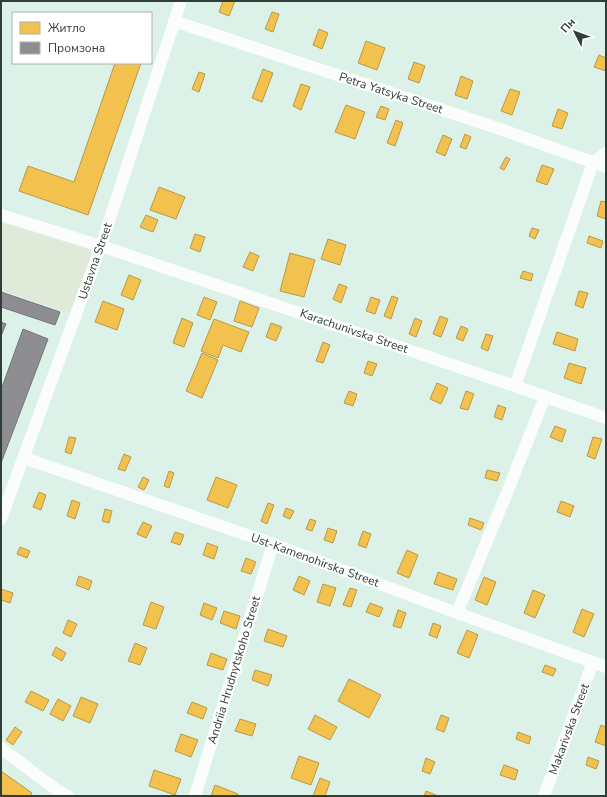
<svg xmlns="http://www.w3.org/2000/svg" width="607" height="797" font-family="'Nunito Sans',sans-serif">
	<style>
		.green { fill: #e0ead8 }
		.homes { fill: #f2c14e; stroke: #b89a47 }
		.industry { fill: #8d8d92; stroke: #717577 }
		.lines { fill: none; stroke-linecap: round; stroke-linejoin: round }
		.street { stroke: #fafdfc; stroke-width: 12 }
		.labels { text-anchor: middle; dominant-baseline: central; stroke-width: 4; stroke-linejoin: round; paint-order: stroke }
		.street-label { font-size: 12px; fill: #2f3e38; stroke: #fff }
	</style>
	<rect width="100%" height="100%" fill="#dcf2e9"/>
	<polygon class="green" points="1,222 90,250 91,256 70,313 1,290"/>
	<g class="homes">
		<polygon points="223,1 235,1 229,16 219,12"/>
		<polygon points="272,12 279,14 273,32 265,29"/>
		<polygon points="319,29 328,33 322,49 313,45"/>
		<polygon points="366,41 385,48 377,70 358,63"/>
		<polygon points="599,55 606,58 606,71 594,67"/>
		<polygon points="414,62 425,66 419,83 408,79"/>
		<polygon points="115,63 141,63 88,215 19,191 28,166 74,182"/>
		<polygon points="263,69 273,73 262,102 252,98"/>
		<polygon points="199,72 205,74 199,92 192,89"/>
		<polygon points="461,76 473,81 467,99 455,95"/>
		<polygon points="301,84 310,87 301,110 293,106"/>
		<polygon points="510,89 520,92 512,115 501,111"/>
		<polygon points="346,105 365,112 355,139 335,132"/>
		<polygon points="381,106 389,109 385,120 376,117"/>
		<polygon points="558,109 568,113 562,129 552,126"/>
		<polygon points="396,120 403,123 395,146 387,143"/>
		<polygon points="465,134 471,137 466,149 460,147"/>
		<polygon points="443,135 452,139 445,156 436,152"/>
		<polygon points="506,157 510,159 504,170 500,168"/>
		<polygon points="542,165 554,169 547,185 536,181"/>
		<polygon points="159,187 185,197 176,219 150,210"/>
		<polygon points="601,201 606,202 606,219 597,216"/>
		<polygon points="146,215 158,220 153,232 140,227"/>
		<polygon points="532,228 539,230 535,239 529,236"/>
		<polygon points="195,234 205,237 200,252 190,248"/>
		<polygon points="589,236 603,241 601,248 587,243"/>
		<polygon points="328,239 346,245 340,265 321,259"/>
		<polygon points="250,252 259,256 253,271 243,267"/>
		<polygon points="290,253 315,260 304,297 280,291"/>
		<polygon points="523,271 533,274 531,281 520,278"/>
		<polygon points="129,275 141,280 133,300 121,295"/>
		<polygon points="339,284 347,287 341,303 333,299"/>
		<polygon points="579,291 588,293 583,308 575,305"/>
		<polygon points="392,296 398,298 391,319 384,316"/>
		<polygon points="204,297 217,302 210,320 197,315"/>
		<polygon points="371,297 380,300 375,314 366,311"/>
		<polygon points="103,301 124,309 117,330 95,322"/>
		<polygon points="240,301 259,308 252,327 234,321"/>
		<polygon points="440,316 448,319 441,337 433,334"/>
		<polygon points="182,318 193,323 184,347 173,343"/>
		<polygon points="415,318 422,321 416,337 409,334"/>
		<polygon points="214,319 249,332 241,352 223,345 218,358 201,351"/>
		<polygon points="271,323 282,327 276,341 266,337"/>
		<polygon points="461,326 468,329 463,341 456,338"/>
		<polygon points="557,332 578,339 575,351 553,344"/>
		<polygon points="486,334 493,336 488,351 481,348"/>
		<polygon points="323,342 330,345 323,363 316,361"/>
		<polygon points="202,353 218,360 202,398 186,391"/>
		<polygon points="368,361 377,364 372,376 364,373"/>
		<polygon points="569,363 586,368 581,384 564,378"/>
		<polygon points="437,383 448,388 441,404 430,399"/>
		<polygon points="349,391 357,394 353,406 344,403"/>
		<polygon points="466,391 474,394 468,410 460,408"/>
		<polygon points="498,405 506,408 502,420 494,417"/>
		<polygon points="555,426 566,430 562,442 550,437"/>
		<polygon points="69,437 76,438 71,454 65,452"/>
		<polygon points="593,437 602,439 595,459 587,456"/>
		<polygon points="124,454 131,457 125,471 118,469"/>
		<polygon points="487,470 500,473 497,481 485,478"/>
		<polygon points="169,471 174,473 169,488 164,486"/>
		<polygon points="143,477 149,480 144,490 138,487"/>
		<polygon points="216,477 237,485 228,508 207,500"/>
		<polygon points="39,492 46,495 41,510 33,507"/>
		<polygon points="72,500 80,503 75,519 67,516"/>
		<polygon points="561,501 574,506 570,517 557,512"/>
		<polygon points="268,503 274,505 267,524 261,521"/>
		<polygon points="286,508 294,511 290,519 283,516"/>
		<polygon points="105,509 112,511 109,523 102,521"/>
		<polygon points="470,518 484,523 481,530 468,525"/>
		<polygon points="310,519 316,521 312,531 306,529"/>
		<polygon points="143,522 152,526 146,538 137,534"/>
		<polygon points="328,528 337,531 333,543 324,540"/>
		<polygon points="363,531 371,534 366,548 358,545"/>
		<polygon points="175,532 184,535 180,545 171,542"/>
		<polygon points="207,543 218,547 214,559 203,555"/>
		<polygon points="20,547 30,551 27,558 17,554"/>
		<polygon points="407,550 418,555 409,578 397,573"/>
		<polygon points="246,558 256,562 251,574 241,571"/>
		<polygon points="438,572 457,579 453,590 434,584"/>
		<polygon points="79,576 92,581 89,590 76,585"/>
		<polygon points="299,576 310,581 304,595 293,590"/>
		<polygon points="484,577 496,582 487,605 475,600"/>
		<polygon points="323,584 336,588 330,606 317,602"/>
		<polygon points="350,588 357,590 351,607 343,605"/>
		<polygon points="1,589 13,593 10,603 1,600"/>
		<polygon points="533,590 545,595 535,618 524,613"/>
		<polygon points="151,602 164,607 156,629 143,625"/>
		<polygon points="204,603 217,608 212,620 200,615"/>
		<polygon points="370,603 383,608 379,617 366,612"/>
		<polygon points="582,609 594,614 584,637 573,632"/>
		<polygon points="398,610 406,613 401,628 393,626"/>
		<polygon points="224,611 240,616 236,629 220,623"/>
		<polygon points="68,620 77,624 71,637 63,633"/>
		<polygon points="433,623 441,626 437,638 429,635"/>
		<polygon points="268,629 287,636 283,647 264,641"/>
		<polygon points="467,630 478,635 469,658 457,653"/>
		<polygon points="135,643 147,648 140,665 128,661"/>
		<polygon points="56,647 66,653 62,661 52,655"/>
		<polygon points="211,653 227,659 223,670 207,665"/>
		<polygon points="545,665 556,669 553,676 542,672"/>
		<polygon points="255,670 272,675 268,686 252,680"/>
		<polygon points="349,679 381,695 369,718 338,701"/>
		<polygon points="31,691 49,700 43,711 25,702"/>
		<polygon points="81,697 98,704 90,723 73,716"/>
		<polygon points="58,699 71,706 63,721 50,714"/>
		<polygon points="192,702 207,708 203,719 187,713"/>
		<polygon points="315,715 337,727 330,740 308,729"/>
		<polygon points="441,715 449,718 444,732 436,729"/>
		<polygon points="240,719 256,724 252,736 235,731"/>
		<polygon points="601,725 606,727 606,746 595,742"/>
		<polygon points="15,727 22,732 13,745 6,740"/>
		<polygon points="518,732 531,737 529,744 516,739"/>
		<polygon points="181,734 198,740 191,757 175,751"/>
		<polygon points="299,756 319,763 311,785 291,778"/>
		<polygon points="588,757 599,761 596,769 586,765"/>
		<polygon points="426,758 435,762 430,774 422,771"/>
		<polygon points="504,765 518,770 515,780 500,775"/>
		<polygon points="154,770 181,779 175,795 149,786"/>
		<polygon points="1,771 32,793 30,796 1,795"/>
		<polygon points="320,778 330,782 325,796 313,796"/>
		<polygon points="215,785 238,794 237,796 211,796"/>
		<polygon points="426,791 438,796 424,796"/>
	</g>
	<g class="industry">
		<polygon points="1,292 60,312 55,325 1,307"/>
		<polygon points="1,322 6,324 1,336"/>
		<polygon points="23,329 48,339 1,463 1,390"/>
	</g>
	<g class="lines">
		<g class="street">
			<polyline points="174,21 500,129 606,167"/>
			<polyline points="1,215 101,246 515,386 606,418"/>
			<polyline points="515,386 593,163 606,153"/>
			<polyline points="24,458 273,544 457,613 606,667"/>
			<polyline points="1,519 101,246 181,1"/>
			<polyline points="457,613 502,505 545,397"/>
			<polyline points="1,748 58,791 68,796"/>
			<polyline points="195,796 273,544"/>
			<polyline points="544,796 593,662"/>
		</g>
	</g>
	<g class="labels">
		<g class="street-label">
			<text transform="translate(391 93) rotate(18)">Petra Yatsyka Street</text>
			<text transform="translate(95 261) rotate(-71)">Ustavna Street</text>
			<text transform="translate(354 331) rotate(19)">Karachunivska Street</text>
			<text transform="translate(315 560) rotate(20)">Ust-Kamenohirska Street</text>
			<text transform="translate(234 670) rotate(-73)">Andriia Hrudnytskoho Street</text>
			<text transform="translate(569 729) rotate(-70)">Makarivska Street</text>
		</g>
	</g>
	<rect width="607" height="797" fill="none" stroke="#2f3e38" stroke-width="4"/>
	<rect x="12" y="12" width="140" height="52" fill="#ffffff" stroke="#acb2af"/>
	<rect x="20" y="22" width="20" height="12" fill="#f2c14e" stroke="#acb2af"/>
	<text x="48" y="32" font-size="12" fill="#2f3e38">Житло</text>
	<rect x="20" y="42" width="20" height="12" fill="#8d8d92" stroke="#acb2af"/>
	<text x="48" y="52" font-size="12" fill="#2f3e38">Промзона</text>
	<g transform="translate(575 32) rotate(312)" stroke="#ffffff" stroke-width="3" paint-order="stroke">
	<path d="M0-3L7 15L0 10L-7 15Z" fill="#2f3e38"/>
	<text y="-6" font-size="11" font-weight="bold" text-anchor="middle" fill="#2f3e38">Пн</text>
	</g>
</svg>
